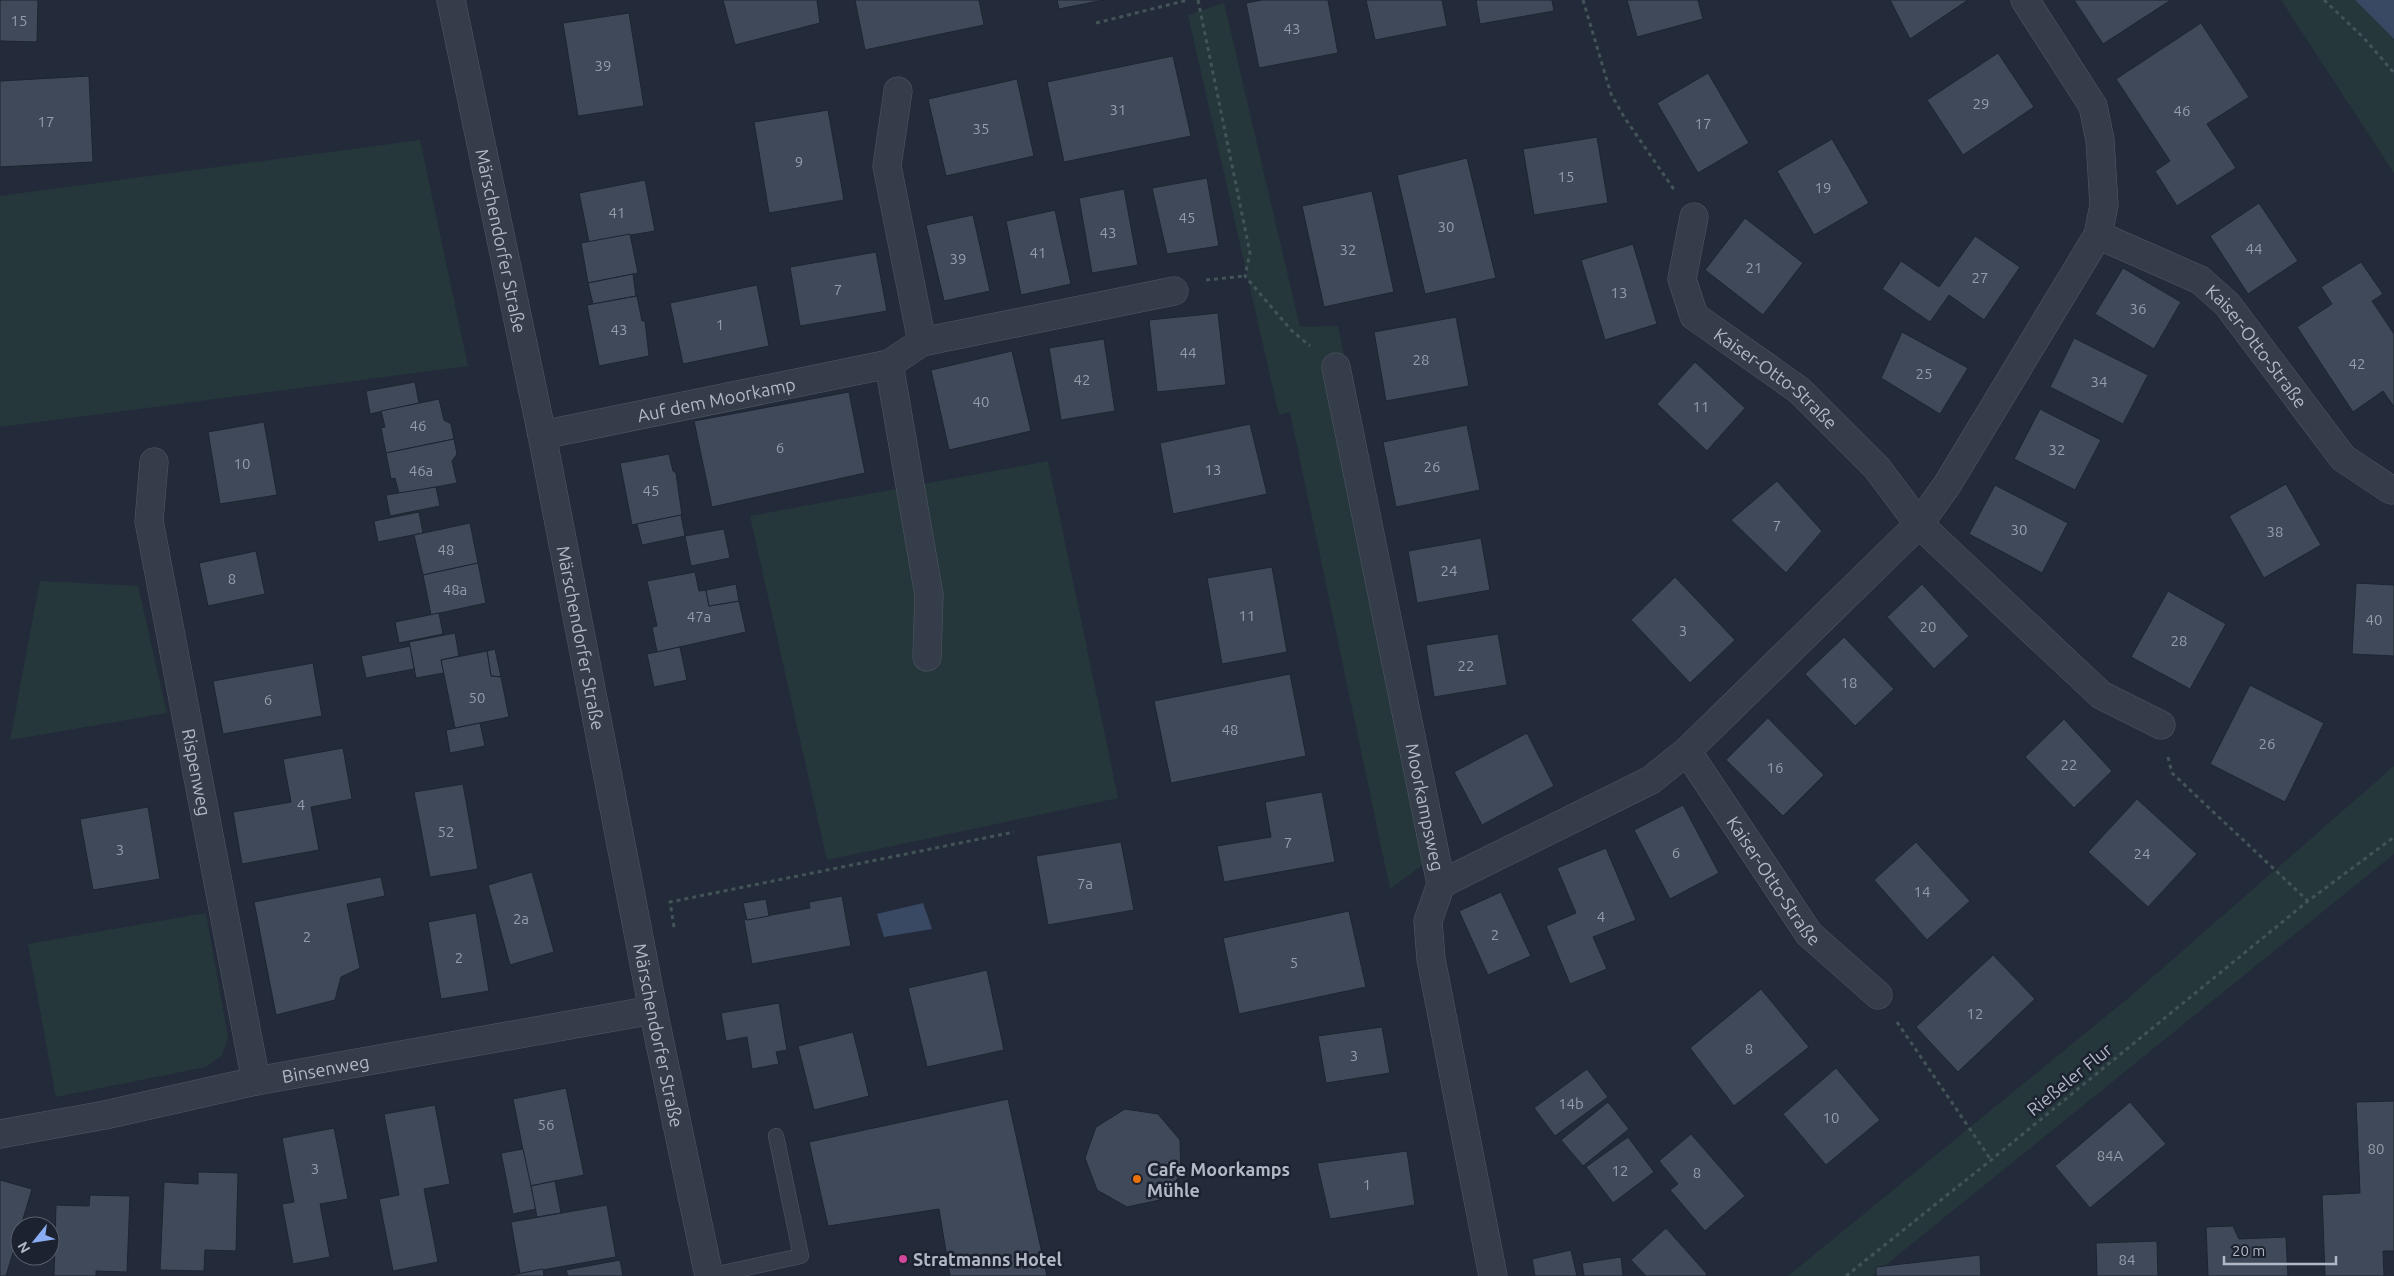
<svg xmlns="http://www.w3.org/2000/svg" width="2394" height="1276" font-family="Ubuntu,sans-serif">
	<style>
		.green { fill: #25373b }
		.water { fill: #394863 }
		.building { fill: #3f4959; stroke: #1e2431 }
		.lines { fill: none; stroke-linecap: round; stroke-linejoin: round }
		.service-casing { stroke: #525865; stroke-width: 16 }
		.minor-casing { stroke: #525865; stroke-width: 29 }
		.tertiary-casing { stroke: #525865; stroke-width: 29 }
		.path { stroke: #435458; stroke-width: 3; stroke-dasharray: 4 4; stroke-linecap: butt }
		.service { stroke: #363d4a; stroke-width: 15 }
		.minor { stroke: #363d4a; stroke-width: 28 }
		.tertiary { stroke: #363d4a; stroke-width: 28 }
		.food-dot { fill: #e8710a; stroke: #1c222f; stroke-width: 2 }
		.hotel-dot { fill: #d1479c; stroke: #1c222f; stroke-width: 2 }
		.labels { text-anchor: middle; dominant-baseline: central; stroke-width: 5; stroke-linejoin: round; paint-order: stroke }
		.number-label { font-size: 15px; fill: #959cab }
		.street-label { font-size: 18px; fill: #b2b8c6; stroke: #1c222f }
		.poi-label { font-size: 18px; font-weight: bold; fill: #b2b8c6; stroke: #1c222f; text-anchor: start }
	</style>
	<rect width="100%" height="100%" fill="#232b3a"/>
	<g class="green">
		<polygon points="2281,0 2355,0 2394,39 2394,173"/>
		<polygon points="1224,3 1300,327 1338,326 1447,847 1390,889 1290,412 1279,415 1188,15"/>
		<polygon points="420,140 468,366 0,427 0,196"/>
		<polygon points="1048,461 1118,798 827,860 750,516"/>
		<polygon points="40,581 138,586 167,713 10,740"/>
		<polygon points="2394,766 2394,854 1872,1276 1788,1276 2132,995"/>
		<polygon points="206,913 228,1038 222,1055 206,1067 56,1097 28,944"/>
	</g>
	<g class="water">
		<polygon points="2355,0 2394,0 2394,39"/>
		<polygon points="923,903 932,929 884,937 877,914"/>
	</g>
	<g class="building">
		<polygon points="0,0 38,0 37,42 0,41"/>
		<polygon points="723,0 817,0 820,23 735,45"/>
		<polygon points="855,0 979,0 984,25 865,50"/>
		<polygon points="1057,0 1104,0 1059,9"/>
		<polygon points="1262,0 1328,0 1338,53 1259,68 1246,3"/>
		<polygon points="1366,0 1442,0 1447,26 1375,40"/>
		<polygon points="1476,0 1552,0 1554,11 1480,24"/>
		<polygon points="1627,0 1698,0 1703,19 1637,37"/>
		<polygon points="1890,0 1968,0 1910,39"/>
		<polygon points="2074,0 2171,0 2103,44"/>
		<polygon points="629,13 644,106 578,116 563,23"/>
		<polygon points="2201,23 2249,97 2207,124 2236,168 2177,206 2155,171 2170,161 2116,79"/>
		<polygon points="1998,53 2034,107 1963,155 1927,100"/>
		<polygon points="1173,56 1191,136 1064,162 1047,82"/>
		<polygon points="1708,73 1749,143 1698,173 1657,103"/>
		<polygon points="89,76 93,162 0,167 0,81"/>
		<polygon points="1017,79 1034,156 946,176 928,99"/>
		<polygon points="828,110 844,200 769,213 754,122"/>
		<polygon points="1597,137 1608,203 1534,215 1523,149"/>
		<polygon points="1832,139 1869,203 1814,235 1777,171"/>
		<polygon points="1467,158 1496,278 1425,294 1397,175"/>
		<polygon points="1207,178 1219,246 1167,254 1152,188"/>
		<polygon points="645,180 655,231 589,242 579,193"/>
		<polygon points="1124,189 1138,265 1092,273 1079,198"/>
		<polygon points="1372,191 1394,292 1324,307 1302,206"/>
		<polygon points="2259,203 2298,261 2248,294 2210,236"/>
		<polygon points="1055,210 1071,284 1021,295 1006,221"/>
		<polygon points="973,215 990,291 944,301 926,225"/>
		<polygon points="1745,218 1803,263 1763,315 1705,270"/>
		<polygon points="630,234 638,273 588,283 581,243"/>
		<polygon points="1975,236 2020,267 1984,320 1949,295 1930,322 1882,289 1901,261 1939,287"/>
		<polygon points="1633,244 1657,324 1605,340 1581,260"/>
		<polygon points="876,252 887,311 800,326 790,267"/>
		<polygon points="2361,262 2383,294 2372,301 2394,334 2394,407 2383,391 2353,412 2297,327 2332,304 2321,287"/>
		<polygon points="2123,268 2181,302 2154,349 2095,314"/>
		<polygon points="633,274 636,296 593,304 588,283"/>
		<polygon points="757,285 769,346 683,364 670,303"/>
		<polygon points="637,296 642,321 645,321 649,356 599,366 587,305"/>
		<polygon points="1218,313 1226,385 1157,392 1149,320"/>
		<polygon points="1456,317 1469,386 1386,401 1374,332"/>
		<polygon points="1902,332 1968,368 1940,414 1881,378"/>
		<polygon points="2074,338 2148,375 2123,424 2050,387"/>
		<polygon points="1104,339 1115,411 1061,420 1049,348"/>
		<polygon points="1012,351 1031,431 949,450 931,370"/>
		<polygon points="1695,362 1745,408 1707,451 1657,404"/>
		<polygon points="415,382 419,403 370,414 366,391"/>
		<polygon points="849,392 865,473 712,507 694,421"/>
		<polygon points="439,399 444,420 451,424 454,439 386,453 381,428 385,427 381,411"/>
		<polygon points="2040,409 2101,440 2075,490 2014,459"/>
		<polygon points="264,422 277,495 220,504 208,432"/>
		<polygon points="1250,424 1267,494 1173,514 1160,443"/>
		<polygon points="1467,425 1480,490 1396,507 1383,442"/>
		<polygon points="454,439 457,454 452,461 457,483 399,494 395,478 391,479 386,453"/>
		<polygon points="669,454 673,471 676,473 682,515 632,525 620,463"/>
		<polygon points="1777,481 1822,531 1786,573 1731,520"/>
		<polygon points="2286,484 2321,545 2264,578 2229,516"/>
		<polygon points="1995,485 2068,523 2042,573 1969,534"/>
		<polygon points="436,487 440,506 390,516 386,495"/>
		<polygon points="419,512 423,533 378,542 374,521"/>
		<polygon points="681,515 685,536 642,545 637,524"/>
		<polygon points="470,523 478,563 423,575 414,535"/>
		<polygon points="724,529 730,558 691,566 685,536"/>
		<polygon points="1481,538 1490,590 1417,603 1408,551"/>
		<polygon points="256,551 265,594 208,606 199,563"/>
		<polygon points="478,563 486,603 431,615 423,575"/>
		<polygon points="1272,567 1287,652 1222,664 1207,578"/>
		<polygon points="695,572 699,591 706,590 709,606 739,601 746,632 657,652 652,627 657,626 647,581"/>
		<polygon points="1675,577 1735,640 1690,683 1631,620"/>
		<polygon points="2356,583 2394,585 2394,656 2352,654"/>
		<polygon points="736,584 739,601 709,606 706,590"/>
		<polygon points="1922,584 1969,636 1934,669 1887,617"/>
		<polygon points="2168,591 2226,624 2190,689 2131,657"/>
		<polygon points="439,613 443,634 399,643 395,622"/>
		<polygon points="455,633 459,656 441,660 444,673 416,678 409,642"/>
		<polygon points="1498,634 1507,685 1434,697 1426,645"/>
		<polygon points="1844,637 1894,689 1855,726 1805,674"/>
		<polygon points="410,646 414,669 366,678 361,656"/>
		<polygon points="680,647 687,680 654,687 647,654"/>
		<polygon points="495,649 501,677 491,676 487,651"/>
		<polygon points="487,651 491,676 501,677 509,717 455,728 441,660"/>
		<polygon points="313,663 322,716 223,734 213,681"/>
		<polygon points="1290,674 1306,756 1171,783 1154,701"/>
		<polygon points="2250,685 2324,723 2285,802 2210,764"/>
		<polygon points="1768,718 1824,775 1783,816 1726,760"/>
		<polygon points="2064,719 2112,771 2074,808 2025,757"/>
		<polygon points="480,723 485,746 450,753 446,730"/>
		<polygon points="1527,733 1554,786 1482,825 1454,772"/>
		<polygon points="343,748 352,799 311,807 319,850 242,864 233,812 291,802 283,759"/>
		<polygon points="463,784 478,869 430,877 414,792"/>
		<polygon points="1322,792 1335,862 1224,882 1217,846 1271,837 1265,802"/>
		<polygon points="2137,799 2197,854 2148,907 2088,852"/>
		<polygon points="1683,805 1719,873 1670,899 1634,830"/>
		<polygon points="148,807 160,879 93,890 80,819"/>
		<polygon points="1121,842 1134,910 1048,925 1036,856"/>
		<polygon points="1916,842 1970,901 1927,940 1874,880"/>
		<polygon points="1606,848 1636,920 1593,937 1607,969 1570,984 1546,926 1576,913 1557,868"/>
		<polygon points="532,872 554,952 510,965 488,885"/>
		<polygon points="381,877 385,896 347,904 360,968 341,977 335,1000 276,1015 254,902"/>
		<polygon points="1501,892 1531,956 1488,975 1459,911"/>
		<polygon points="842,896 851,946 752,964 744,920 810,908 809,902"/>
		<polygon points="766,899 769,916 747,920 743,903"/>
		<polygon points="1349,911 1366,987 1239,1014 1223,938"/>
		<polygon points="476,913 489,991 441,999 428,922"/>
		<polygon points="1993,955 2035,999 1958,1072 1916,1027"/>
		<polygon points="987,970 1004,1050 927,1067 908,988"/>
		<polygon points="1761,989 1809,1047 1734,1106 1690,1048"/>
		<polygon points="779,1003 787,1050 776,1052 779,1064 752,1069 747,1037 726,1041 721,1013"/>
		<polygon points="1382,1027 1390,1073 1326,1083 1318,1036"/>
		<polygon points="853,1032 869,1096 814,1110 798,1046"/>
		<polygon points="1836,1068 1880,1120 1826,1165 1783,1114"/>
		<polygon points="1587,1069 1608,1097 1555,1136 1534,1108"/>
		<polygon points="566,1088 584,1175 530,1186 513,1099"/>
		<polygon points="1008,1099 1047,1276 950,1276 939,1209 828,1226 809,1142"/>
		<polygon points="2394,1101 2394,1251 2383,1251 2384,1276 2325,1276 2322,1195 2360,1193 2356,1102"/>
		<polygon points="1608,1102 1629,1129 1583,1166 1561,1140"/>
		<polygon points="2130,1102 2166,1144 2090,1208 2055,1166"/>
		<polygon points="435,1105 450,1184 424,1189 438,1262 393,1271 379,1199 399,1195 384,1114"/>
		<polygon points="1125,1109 1158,1114 1180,1140 1181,1174 1160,1200 1127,1207 1097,1190 1085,1158 1096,1127"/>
		<polygon points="334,1128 348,1199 320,1204 330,1257 293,1264 282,1204 294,1202 282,1138"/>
		<polygon points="1691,1134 1745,1196 1705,1231 1670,1190 1678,1184 1659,1161"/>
		<polygon points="1628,1137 1654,1172 1613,1203 1586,1167"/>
		<polygon points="523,1149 536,1209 513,1214 501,1153"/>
		<polygon points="1407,1151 1415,1205 1330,1219 1317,1163"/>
		<polygon points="198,1172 238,1173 236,1251 205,1250 204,1271 160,1270 164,1182 198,1184"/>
		<polygon points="0,1180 32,1189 6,1276 0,1276"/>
		<polygon points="555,1181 561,1213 537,1217 531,1186"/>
		<polygon points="90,1195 130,1196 127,1272 96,1271 96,1276 54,1276 56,1205 89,1206"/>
		<polygon points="607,1205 616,1257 520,1274 511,1222"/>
		<polygon points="2233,1226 2239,1239 2286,1237 2288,1276 2208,1276 2206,1227"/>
		<polygon points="1666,1228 1707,1274 1705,1276 1646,1276 1631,1260"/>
		<polygon points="2157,1241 2158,1276 2097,1276 2096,1243"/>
		<polygon points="1571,1250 1577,1276 1535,1276 1532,1259"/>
		<polygon points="1980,1255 1981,1276 1876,1276 1876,1267"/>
		<polygon points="1621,1257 1623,1276 1584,1276 1582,1263"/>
		<polygon points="620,1260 623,1276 568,1276 566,1270"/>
		<polygon points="543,1269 544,1276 512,1276 512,1275"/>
	</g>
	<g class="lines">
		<defs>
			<polyline id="service" points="709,1276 801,1256 776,1136"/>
			<g id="minor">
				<polyline points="898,91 887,166 922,342"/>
				<path id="s1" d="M1694,217l-12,62 12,37 105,74 78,78 42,56 182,171 60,30"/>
				<path id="s2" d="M2098,235l102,45 27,24 116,154 48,32"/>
				<polyline points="889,364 929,595 927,657"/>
				<path id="s3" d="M1336,367l105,517 -13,37 3,38 62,317"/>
				<path id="s4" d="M542,435l347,-71 33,-22 252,-51"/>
				<path id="s5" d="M154,462l-5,59 107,560"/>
				<path id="s6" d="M1687,751l122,183 69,61"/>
				<polyline points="1441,884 1651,780 1687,751 1919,524 1947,485 2098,235 2104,205 2100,140 2093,106 2025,0"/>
				<path id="s7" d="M0,1134l105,-19 151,-34 397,-71"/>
			</g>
			<g id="tertiary">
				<path id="s8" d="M451,0l91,435 111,575 56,266"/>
			</g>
		</defs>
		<use href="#service" class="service-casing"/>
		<use href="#minor" class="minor-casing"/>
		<use href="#tertiary" class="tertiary-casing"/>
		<g class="path">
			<polyline points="1198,0 1250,253 1245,276 1291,330 1310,346"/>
			<polyline points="1583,0 1611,94 1624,117 1675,191"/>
			<polyline points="2324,0 2364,38 2394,73"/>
			<polyline points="1096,23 1188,0"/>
			<polyline points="1206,280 1245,276"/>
			<polyline points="2168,757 2172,773 2308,901"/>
			<polyline points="674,927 670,902 1014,832"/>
			<polyline points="1897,1022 1991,1160"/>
			<polyline points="1846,1276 1991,1160 2308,901 2394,837"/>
		</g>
		<use href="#service" class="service"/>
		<use href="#minor" class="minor"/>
		<use href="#tertiary" class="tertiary"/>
	</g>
	<circle class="food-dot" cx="1137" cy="1179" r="5"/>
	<circle class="hotel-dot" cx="903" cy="1259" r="5"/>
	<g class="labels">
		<g class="number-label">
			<text x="19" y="20">15</text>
			<text x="1292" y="28">43</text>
			<text x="603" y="65">39</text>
			<text x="1981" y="103">29</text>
			<text x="1118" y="109">31</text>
			<text x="2182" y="110">46</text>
			<text x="46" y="121">17</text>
			<text x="1703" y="123">17</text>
			<text x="981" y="128">35</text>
			<text x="799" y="161">9</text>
			<text x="1566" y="176">15</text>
			<text x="1823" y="187">19</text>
			<text x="617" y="212">41</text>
			<text x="1187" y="217">45</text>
			<text x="1446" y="226">30</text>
			<text x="1108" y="232">43</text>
			<text x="2254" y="248">44</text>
			<text x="1348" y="249">32</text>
			<text x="1038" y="252">41</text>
			<text x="958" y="258">39</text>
			<text x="1754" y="267">21</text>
			<text x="1980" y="277">27</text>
			<text x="838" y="289">7</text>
			<text x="1619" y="292">13</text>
			<text x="2138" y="308">36</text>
			<text x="720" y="324">1</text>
			<text x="619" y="329">43</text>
			<text x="1188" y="352">44</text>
			<text x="1421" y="359">28</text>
			<text x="2357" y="363">42</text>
			<text x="1924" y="373">25</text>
			<text x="1082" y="379">42</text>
			<text x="2099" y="381">34</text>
			<text x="981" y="401">40</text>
			<text x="1701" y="406">11</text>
			<text x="418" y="425">46</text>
			<text x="780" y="447">6</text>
			<text x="2057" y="449">32</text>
			<text x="242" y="463">10</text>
			<text x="1432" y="466">26</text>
			<text x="1213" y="469">13</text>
			<text x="421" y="470">46a</text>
			<text x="651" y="490">45</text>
			<text x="1777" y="525">7</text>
			<text x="2019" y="529">30</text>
			<text x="2275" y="531">38</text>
			<text x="446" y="549">48</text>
			<text x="1449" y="570">24</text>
			<text x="232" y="578">8</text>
			<text x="455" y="589">48a</text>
			<text x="1247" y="615">11</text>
			<text x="699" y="616">47a</text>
			<text x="2374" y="619">40</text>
			<text x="1928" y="626">20</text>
			<text x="1683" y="630">3</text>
			<text x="2179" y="640">28</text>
			<text x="1466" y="665">22</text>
			<text x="1849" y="682">18</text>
			<text x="477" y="697">50</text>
			<text x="268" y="699">6</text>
			<text x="1230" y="729">48</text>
			<text x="2267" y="743">26</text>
			<text x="2069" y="764">22</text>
			<text x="1775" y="767">16</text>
			<text x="301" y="804">4</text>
			<text x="446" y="831">52</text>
			<text x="1288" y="842">7</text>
			<text x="120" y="849">3</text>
			<text x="1676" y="852">6</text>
			<text x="2142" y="853">24</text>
			<text x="1085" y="883">7a</text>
			<text x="1922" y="891">14</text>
			<text x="1601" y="916">4</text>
			<text x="521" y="918">2a</text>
			<text x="1495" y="934">2</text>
			<text x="307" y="936">2</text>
			<text x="459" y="957">2</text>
			<text x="1294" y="962">5</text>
			<text x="1975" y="1013">12</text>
			<text x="1749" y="1048">8</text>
			<text x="1354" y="1055">3</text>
			<text x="1571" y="1103">14b</text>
			<text x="1831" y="1117">10</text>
			<text x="546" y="1124">56</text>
			<text x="2376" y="1148">80</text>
			<text x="2110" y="1155">84A</text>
			<text x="315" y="1168">3</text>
			<text x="1620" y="1170">12</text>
			<text x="1697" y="1172">8</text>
			<text x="1367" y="1184">1</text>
			<text x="2127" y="1259">84</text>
		</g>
		<g class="street-label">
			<text stroke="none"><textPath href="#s8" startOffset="246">Märschendorfer Straße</textPath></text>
			<text stroke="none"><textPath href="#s2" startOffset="199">Kaiser-Otto-Straße</textPath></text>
			<text stroke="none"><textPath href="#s1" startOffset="205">Kaiser-Otto-Straße</textPath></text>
			<text stroke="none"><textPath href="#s4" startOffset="178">Auf dem Moorkamp</textPath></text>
			<text stroke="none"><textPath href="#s8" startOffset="651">Märschendorfer Straße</textPath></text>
			<text stroke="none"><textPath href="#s5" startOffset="315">Rispenweg</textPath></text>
			<text stroke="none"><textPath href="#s3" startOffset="449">Moorkampsweg</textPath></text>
			<text stroke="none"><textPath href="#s6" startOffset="156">Kaiser-Otto-Straße</textPath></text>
			<text stroke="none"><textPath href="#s8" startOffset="1056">Märschendorfer Straße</textPath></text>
			<text stroke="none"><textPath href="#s7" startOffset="332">Binsenweg</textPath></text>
			<text transform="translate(2069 1079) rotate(-39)">Rießeler Flur</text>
		</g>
		<g class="poi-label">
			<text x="1147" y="1169">Cafe Moorkamps<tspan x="1147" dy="21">Mühle</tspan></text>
			<text x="913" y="1259">Stratmanns Hotel</text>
		</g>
	</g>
	<g transform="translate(35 1241) rotate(240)"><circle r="24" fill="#1c222f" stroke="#585e6b"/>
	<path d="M0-4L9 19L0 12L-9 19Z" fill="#89acf3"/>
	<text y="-8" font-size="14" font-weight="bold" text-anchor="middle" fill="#b2b8c6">N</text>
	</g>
	<path d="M2224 1256v8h112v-8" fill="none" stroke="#b2b8c6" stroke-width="2.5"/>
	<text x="2232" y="1256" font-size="15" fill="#b2b8c6" stroke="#1c222f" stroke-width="4" paint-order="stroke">20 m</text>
</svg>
